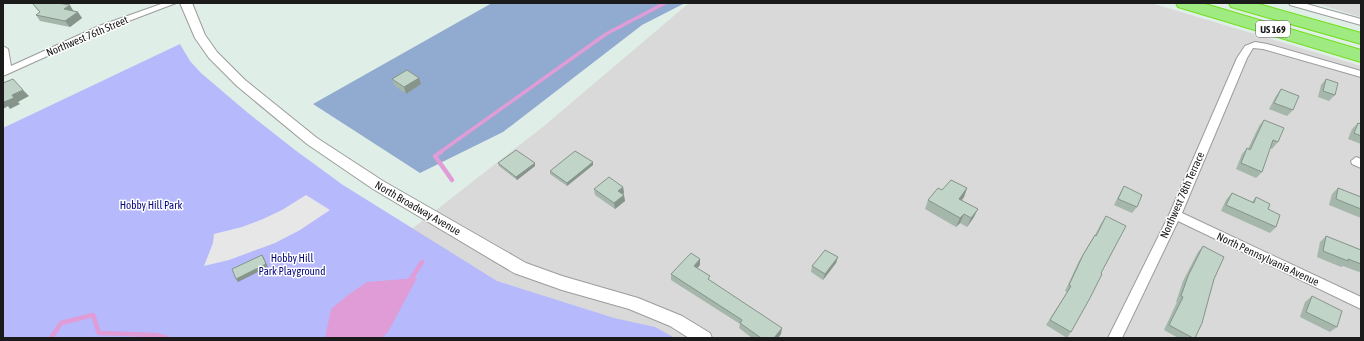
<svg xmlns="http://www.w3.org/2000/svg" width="1364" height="341" font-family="'Asap Condensed',sans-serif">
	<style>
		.residential { fill: #d8d9d8 }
		.forest { fill: #91aad0 }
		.park { fill: #b7b9fd }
		.parking { fill: #e7e7e7 }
		.water { fill: #df9cd6 }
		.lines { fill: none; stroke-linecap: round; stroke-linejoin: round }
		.stream-far1 { stroke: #df9cd6; stroke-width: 3.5 }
		.stream { stroke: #df9cd6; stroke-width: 4.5 }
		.minor-casing { stroke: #9c9c9c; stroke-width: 2 }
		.tertiary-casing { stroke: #9c9c9c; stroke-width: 2 }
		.motorway-casing { stroke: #71df18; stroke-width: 2 }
		.minor { fill: #fff; fill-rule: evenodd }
		.tertiary { fill: #fff; fill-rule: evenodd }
		.motorway { fill: #9feb81; fill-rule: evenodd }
		.wall { fill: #a5b6ab }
		.shaded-wall { fill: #86948b }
		.building { fill: #c0d4c7; stroke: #86948b }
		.labels { text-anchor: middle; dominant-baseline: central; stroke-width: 3; stroke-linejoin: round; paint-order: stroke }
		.shield { fill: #fff; stroke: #5f5f5f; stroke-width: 1 }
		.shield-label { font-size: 10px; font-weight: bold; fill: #1b1b1b }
		.street-label { font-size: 11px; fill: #1b1b1b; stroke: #fff }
		.park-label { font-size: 11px; fill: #04077d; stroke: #fff }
	</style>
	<rect width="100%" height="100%" fill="#dfeee7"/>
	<g class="residential">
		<polygon points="689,3 1151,3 1361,66 1361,338 272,338 544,126"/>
		<polygon points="1315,3 1361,3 1361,17"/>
	</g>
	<polygon class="forest" points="492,3 685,3 642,25 503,132 420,173 313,104"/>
	<polygon class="park" points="180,44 190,61 201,73 248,113 295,150 343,185 497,281 614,318 655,327 675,338 3,338 3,128"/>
	<polygon class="parking" points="306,195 330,210 300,230 275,243 229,260 204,266 213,243 214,234 242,227 263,219 282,210"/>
	<polygon class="water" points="417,278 388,332 381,338 325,338 331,309 348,295 367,282"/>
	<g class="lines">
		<polyline class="stream-far1" points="439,153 606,34 665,3"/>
		<g class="stream">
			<polyline points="441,152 435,156 452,180"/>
			<polyline points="409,282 422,262"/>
			<polyline points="51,338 61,323 93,315 99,333 156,335 167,338"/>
		</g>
		<defs>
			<g id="minor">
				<polygon points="164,3 176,3 105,30 3,76 3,46 8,49 11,66 99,26"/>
				<polygon points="1289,3 1303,3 1361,19 1361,25 1290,5"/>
				<polygon points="1255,42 1267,44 1361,71 1361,77 1263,49 1253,48 1247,58 1182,213 1361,297 1361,309 1178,221 1122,338 1108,338 1169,215 1237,58 1245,46"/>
				<polygon points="1356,157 1361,159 1361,168 1352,164 1351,161"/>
			</g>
			<polygon id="tertiary" points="180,3 192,3 205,35 217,52 245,80 317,138 383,181 526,263 562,276 638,298 682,316 710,333 712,338 689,338 670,326 629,309 562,290 514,273 373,189 307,144 237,86 209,58 195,38"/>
			<g id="motorway">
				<polygon points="1176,3 1202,3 1361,50 1361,62 1178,7"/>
				<polygon points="1229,3 1255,3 1361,33 1361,44 1231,7"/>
			</g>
		</defs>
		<use href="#minor" class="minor-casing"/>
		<use href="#tertiary" class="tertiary-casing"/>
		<use href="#motorway" class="motorway-casing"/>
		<use href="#minor" class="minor"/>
		<use href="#tertiary" class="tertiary"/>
		<use href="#motorway" class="motorway"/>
	</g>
	<g class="wall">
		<polygon points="32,3 58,3 74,11 82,18 70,27 40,21 36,15 40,12"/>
		<polygon points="392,79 421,84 406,94 394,85"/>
		<polygon points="1326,79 1335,95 1329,101 1318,97 1321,85"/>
		<polygon points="1281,89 1293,110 1287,116 1269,109 1276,96"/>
		<polygon points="1264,120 1278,142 1272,149 1270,148 1262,172 1256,178 1236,169 1242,154 1247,148 1248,149 1259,126"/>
		<polygon points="1358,123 1361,124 1361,144 1348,139 1352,129"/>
		<polygon points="593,162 593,165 567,186 550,174 550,171"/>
		<polygon points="498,163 535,163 535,166 517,180 499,166"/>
		<polygon points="1124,186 1137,207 1132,213 1114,205 1120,193"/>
		<polygon points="623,187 624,193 623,194 625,201 615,209 595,195 594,189"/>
		<polygon points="967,188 964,197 962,200 974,217 967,227 960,223 956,227 925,209 928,200 942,190"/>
		<polygon points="1338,188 1361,197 1361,218 1329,205 1332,194"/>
		<polygon points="1232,193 1252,202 1256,197 1268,209 1276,227 1270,233 1221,211 1226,200"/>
		<polygon points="1106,216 1101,273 1071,332 1067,338 1046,325 1067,292 1065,291 1079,261 1091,241 1095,235 1102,222"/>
		<polygon points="1326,236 1361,250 1361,271 1359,272 1343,266 1341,267 1317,257 1320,242"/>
		<polygon points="1203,246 1214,279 1195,338 1178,338 1164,330 1177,302 1176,302 1183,281 1198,252"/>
		<polygon points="838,257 836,263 823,280 811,272 812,266"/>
		<polygon points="700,259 700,265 697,268 709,280 781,334 778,338 752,338 739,328 740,324 671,280 671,274"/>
		<polygon points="1312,296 1337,327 1330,332 1300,317 1305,302"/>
	</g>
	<g class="shaded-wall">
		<polygon points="70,5 74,12 64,9"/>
		<polygon points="78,12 82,18 70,27 65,21"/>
		<polygon points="419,78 421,84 406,94 404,87"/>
		<polygon points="23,90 29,96 18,102 20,104 10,109 8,106 3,109 3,102 12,95"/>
		<polygon points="593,162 593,165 567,186 567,183"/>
		<polygon points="535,163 535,166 517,180 516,177"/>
		<polygon points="623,187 624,193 619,197 618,191"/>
		<polygon points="967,188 964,197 956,207 959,199"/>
		<polygon points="624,195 625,201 615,209 614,203"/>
		<polygon points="978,209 974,217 967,227 971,218"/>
		<polygon points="964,214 960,223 956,227 960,218"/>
		<polygon points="262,255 264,258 268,267 238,282 236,279"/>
		<polygon points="838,257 836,263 823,280 825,274"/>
		<polygon points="700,259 700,265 694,272 694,266"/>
		<polygon points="782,328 781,334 778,338 774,338"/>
	</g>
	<g class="building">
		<polygon points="32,3 58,3 70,5 64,9 78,12 65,21 36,15 40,12"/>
		<polygon points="407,70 419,78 404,87 392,79"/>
		<polygon points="13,79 23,90 12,95 14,98 4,102 3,102 3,83"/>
		<polygon points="1326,79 1338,83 1335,95 1323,91"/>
		<polygon points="1281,89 1299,96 1293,110 1274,103"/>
		<polygon points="1264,120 1284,128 1278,142 1273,140 1262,172 1241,163 1247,148 1250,150"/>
		<polygon points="1358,123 1361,124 1361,136 1354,133"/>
		<polygon points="516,150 535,163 516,177 498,163"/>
		<polygon points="575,151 593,162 567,183 550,171"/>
		<polygon points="609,177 623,187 618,191 624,195 614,203 594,189"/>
		<polygon points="951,180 967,188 959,199 978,209 971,218 964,214 960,218 928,200 938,188 942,190"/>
		<polygon points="1124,186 1142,195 1137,207 1118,199"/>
		<polygon points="1338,188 1361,197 1361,209 1336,199"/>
		<polygon points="1232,193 1254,203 1256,197 1270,204 1268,209 1280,215 1276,227 1226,205"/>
		<polygon points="1106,216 1126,226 1101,273 1102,274 1090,298 1071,332 1050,320 1071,286 1069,285 1083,255 1095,235 1096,236"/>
		<polygon points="1326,236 1361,250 1361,264 1348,259 1348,261 1323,251"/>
		<polygon points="1203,246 1224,257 1214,279 1202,323 1195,338 1193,338 1169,325 1183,297 1181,296 1188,276"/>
		<polygon points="825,250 838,257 825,274 812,266"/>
		<polygon points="691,253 700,259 694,266 710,276 708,279 782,328 774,338 761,338 740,323 742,320 671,274"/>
		<polygon points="262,255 266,264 236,279 232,269"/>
		<polygon points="1312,296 1342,311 1337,327 1306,312"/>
	</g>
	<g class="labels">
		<rect class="shield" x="1256" y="21" width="34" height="16" rx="3"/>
		<g class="shield-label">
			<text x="1273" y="29">US 169</text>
		</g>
		<g class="street-label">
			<text transform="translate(87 36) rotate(-23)">Northwest 76th Street</text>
			<text transform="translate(1182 195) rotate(-66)">Northwest 78th Terrace</text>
			<text transform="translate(418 208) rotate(30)">North Broadway Avenue</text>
			<text transform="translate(1268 259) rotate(25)">North Pennsylvania Avenue</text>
		</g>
		<g class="park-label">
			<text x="151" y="205">Hobby Hill Park</text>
			<text x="292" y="258">Hobby Hill<tspan x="292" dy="13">Park Playground</tspan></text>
		</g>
	</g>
	<rect width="1364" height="341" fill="none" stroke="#1b1b1b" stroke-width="8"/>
</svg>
